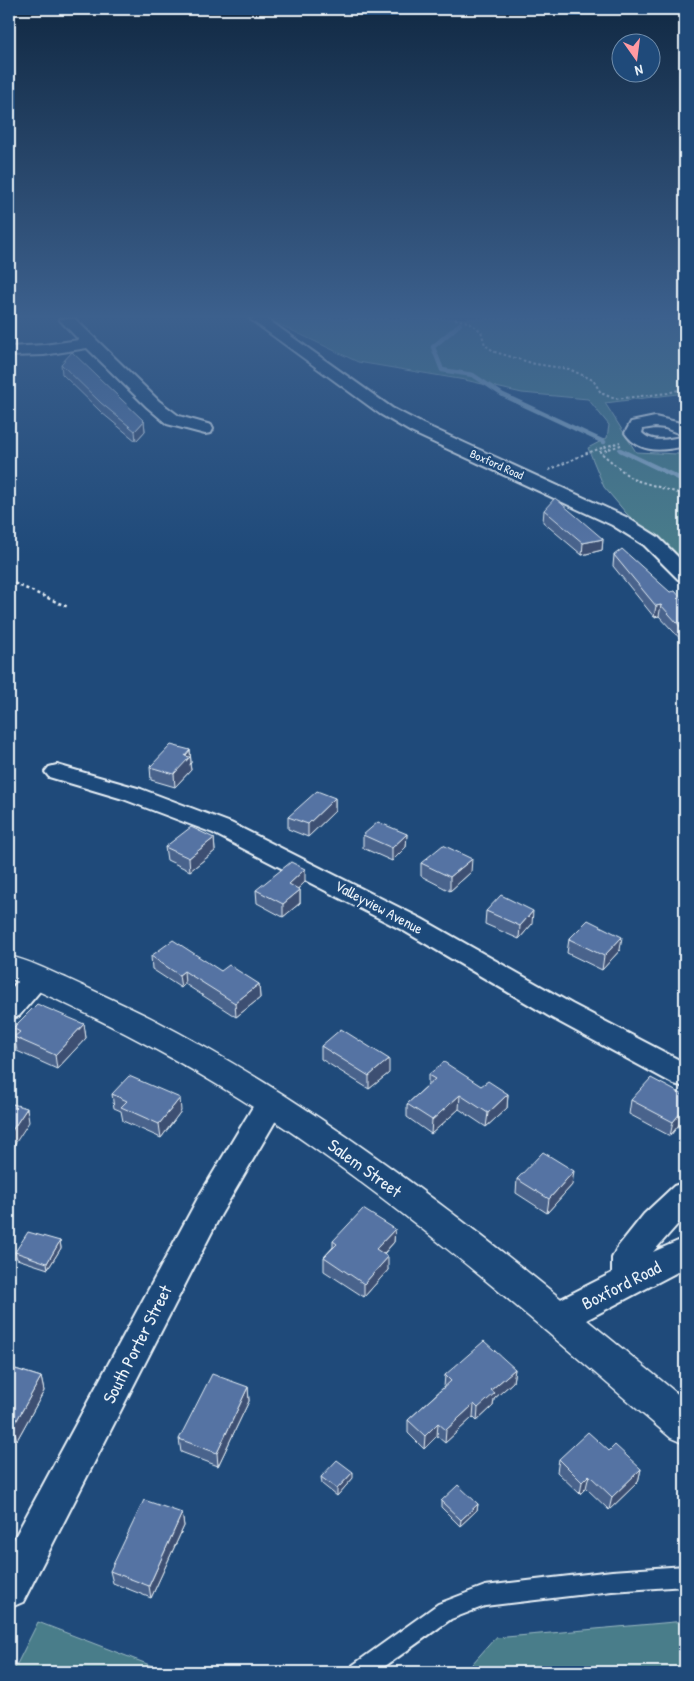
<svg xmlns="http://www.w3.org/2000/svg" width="694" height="1681" font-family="'Patrick Hand',sans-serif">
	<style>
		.green { fill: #497d8a; stroke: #98b7c1 }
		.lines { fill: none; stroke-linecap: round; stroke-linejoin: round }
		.stream { stroke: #8aabc6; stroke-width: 4.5 }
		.service-casing { stroke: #e8f1f8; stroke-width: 4 }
		.minor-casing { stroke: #e8f1f8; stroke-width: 4 }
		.secondary-casing { stroke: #e8f1f8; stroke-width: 3 }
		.path-far1 { stroke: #e8f1f8; stroke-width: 2; stroke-dasharray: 2.5 2.5; stroke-linecap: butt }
		.path { stroke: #e8f1f8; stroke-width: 2.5; stroke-dasharray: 3 3; stroke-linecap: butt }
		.service { fill: #1f4a7a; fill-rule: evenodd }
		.minor { fill: #1f4a7a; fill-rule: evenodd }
		.secondary { fill: #1f4a7a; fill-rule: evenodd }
		.wall { fill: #49638c; stroke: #e8f1f8 }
		.shaded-wall { fill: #3c5072; stroke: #e8f1f8 }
		.building { fill: #5573a3; stroke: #e8f1f8 }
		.labels { text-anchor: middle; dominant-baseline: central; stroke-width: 4.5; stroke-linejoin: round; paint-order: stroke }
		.far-street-label { font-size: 12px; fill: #e8f1f8; stroke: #1f4a7a }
		.street-label { font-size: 15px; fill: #e8f1f8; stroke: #1f4a7a }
		.near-street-label { font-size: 18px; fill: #e8f1f8; stroke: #1f4a7a }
	</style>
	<rect width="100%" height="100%" fill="#1f4a7a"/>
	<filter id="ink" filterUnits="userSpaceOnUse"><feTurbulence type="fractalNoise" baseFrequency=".02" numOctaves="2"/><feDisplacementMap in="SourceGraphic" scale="10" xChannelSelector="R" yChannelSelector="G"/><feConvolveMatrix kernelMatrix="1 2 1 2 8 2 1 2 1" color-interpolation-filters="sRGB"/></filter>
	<g filter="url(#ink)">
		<g class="green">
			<polygon points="268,319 685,319 685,393 605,403 636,452 678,454 685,452 685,568 626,513 604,487 588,448 607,438 609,425 588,399 522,393 465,380 358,362"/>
			<polygon points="685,1621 685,1672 465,1672 495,1638"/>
			<polygon points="38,1622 168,1672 13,1672"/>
		</g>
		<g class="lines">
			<g class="stream">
				<polyline points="460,324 433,347 442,370 473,375 503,395 604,442"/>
				<polyline points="620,450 685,481"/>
			</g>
			<defs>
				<polygon id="service" points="685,1566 685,1586 612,1591 485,1606 451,1619 377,1672 350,1672 353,1665 438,1604 485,1586 612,1571"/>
				<g id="minor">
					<polygon points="59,319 75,319 159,401 179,416 211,425 213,429 211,433 205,434 167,424 147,407 87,348 44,355 9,356 9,347 44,345 79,340"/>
					<polygon points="250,319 267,319 392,408 423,424 626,517 658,537 685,564 685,581 678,579 644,545 612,525 411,432 380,414"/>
					<path d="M655,417l30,7v22c-22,5 -46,8 -60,-13l6,-11zM655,427l10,1 20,8c-15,3 -32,8 -43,-3l1,-4z"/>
					<polygon points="57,765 141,789 231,823 422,919 572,1004 685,1063 685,1087 674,1084 552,1018 404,931 213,833 123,799 49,777 45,772 49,767"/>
					<polygon points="37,968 47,971 51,978 19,1016 9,1019 9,991 27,971"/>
					<polygon points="271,1091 282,1095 286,1103 220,1216 23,1602 9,1608 9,1548 198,1198 260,1095"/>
					<polygon points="685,1182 685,1216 653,1252 685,1238 685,1268 569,1329 557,1333 545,1329 540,1318 545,1307 612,1273 612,1258 617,1248 644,1214 674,1186"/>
				</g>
				<path id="secondary" d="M9,956c19,4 38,14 57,22 28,13 57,26 85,40 196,101 364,243 534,382v44l-14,-6c-131,-112 -260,-227 -404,-322 -82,-54 -169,-99 -258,-138z"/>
			</defs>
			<use href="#service" class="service-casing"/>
			<use href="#minor" class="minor-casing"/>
			<use href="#secondary" class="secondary-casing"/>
			<g class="path-far1">
				<polyline points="455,319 468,322 481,331 485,345 495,352 535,364 569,369 593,380 601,393 615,399 668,393 685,388"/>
				<polyline points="621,445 600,452 632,479 685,495"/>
				<polyline points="549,470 587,453 620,442"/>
			</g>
			<polyline class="path" points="9,581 68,607"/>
			<use href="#service" class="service"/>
			<use href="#minor" class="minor"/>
			<use href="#secondary" class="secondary"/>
		</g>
		<g class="wall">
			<polygon points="61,364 144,421 145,431 136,441 102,413 62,374"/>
			<polygon points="544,510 603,539 602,550 582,555 543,522"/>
			<polygon points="614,555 685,603 685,644 659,616 654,617 613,566"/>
			<polygon points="190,750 191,763 190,764 191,770 175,787 151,780 150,767"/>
			<polygon points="335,798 335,811 308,837 288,829 288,817"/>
			<polygon points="407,834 406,847 392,861 363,848 363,835"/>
			<polygon points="214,838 215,851 190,871 167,860 165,847"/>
			<polygon points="421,863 471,872 450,891 421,876"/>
			<polygon points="305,882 298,889 300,890 300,903 283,917 257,903 256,890"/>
			<polygon points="486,911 532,924 519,939 485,924"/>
			<polygon points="569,939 620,950 602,970 567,953"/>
			<polygon points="151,956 221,971 259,984 260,998 236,1017 185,984 181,988 152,969"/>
			<polygon points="84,1024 86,1038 57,1069 17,1051 13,1028"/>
			<polygon points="321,1046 389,1073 369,1089 321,1059"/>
			<polygon points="428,1075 481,1086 508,1094 507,1108 486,1127 459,1109 431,1134 407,1117 407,1104 428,1085"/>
			<polygon points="112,1094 181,1111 161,1138 123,1121 121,1111 114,1108"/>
			<polygon points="685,1096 685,1117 670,1136 629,1114 631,1100"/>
			<polygon points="517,1179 572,1185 547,1213 516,1193"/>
			<polygon points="395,1229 394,1242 384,1254 388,1270 364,1297 324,1271 324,1257 333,1247 333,1241"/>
			<polygon points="60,1241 61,1248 48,1269 17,1259 15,1252"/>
			<polygon points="9,1367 41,1377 44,1391 17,1440 9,1437"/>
			<polygon points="515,1369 513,1382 494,1399 493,1406 477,1421 473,1417 445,1443 437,1436 424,1449 408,1433 408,1420 444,1387 445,1375"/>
			<polygon points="248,1387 249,1401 218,1466 181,1452 179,1439"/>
			<polygon points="609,1451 641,1469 638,1482 609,1510 586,1488 580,1494 557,1472 559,1459"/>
			<polygon points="321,1477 353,1478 337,1496 322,1484"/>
			<polygon points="441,1501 478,1504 477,1510 460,1526 441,1507"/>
			<polygon points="182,1513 184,1526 151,1598 113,1583 110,1571"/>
		</g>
		<g class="shaded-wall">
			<polygon points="144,421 145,431 136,441 135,431"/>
			<polygon points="603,539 602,550 582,555 583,543"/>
			<polygon points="661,605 659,616 654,617 656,606"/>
			<polygon points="190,750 191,763 190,764 191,770 175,787 174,774 185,756"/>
			<polygon points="335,798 335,811 308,837 308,824"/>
			<polygon points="407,834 406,847 392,861 392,848"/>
			<polygon points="214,838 215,851 190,871 189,858"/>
			<polygon points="472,859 471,872 450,891 450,877"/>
			<polygon points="305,869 305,882 289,897 289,884"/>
			<polygon points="300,890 300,903 283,917 283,904"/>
			<polygon points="533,911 532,924 519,939 520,926"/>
			<polygon points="622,937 620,950 602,970 604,956"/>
			<polygon points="184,971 185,984 181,988 179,975"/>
			<polygon points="259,984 260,998 236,1017 235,1003"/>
			<polygon points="84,1024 86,1038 57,1069 55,1055"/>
			<polygon points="389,1059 389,1073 369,1089 369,1076"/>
			<polygon points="508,1094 507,1108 486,1127 488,1113"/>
			<polygon points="460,1095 459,1109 431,1134 432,1120"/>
			<polygon points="180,1098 181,1111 161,1138 159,1124"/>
			<polygon points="685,1107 685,1117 670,1136 673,1122"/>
			<polygon points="27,1108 29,1122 9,1153 9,1135"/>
			<polygon points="574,1171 572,1185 547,1213 549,1199"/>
			<polygon points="395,1229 394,1242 376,1262 376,1249"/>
			<polygon points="60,1241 61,1248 48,1269 47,1263"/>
			<polygon points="388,1257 388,1270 364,1297 364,1284"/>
			<polygon points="515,1369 513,1382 494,1399 493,1406 477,1421 478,1408 491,1390"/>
			<polygon points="41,1377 44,1391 17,1440 13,1427"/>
			<polygon points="248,1387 249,1401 218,1466 217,1453"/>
			<polygon points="474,1404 473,1417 445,1443 446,1430"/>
			<polygon points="438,1423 437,1436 424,1449 425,1436"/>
			<polygon points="641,1469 638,1482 609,1510 612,1497"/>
			<polygon points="353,1472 353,1478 337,1496 337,1489"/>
			<polygon points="589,1475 586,1488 580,1494 582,1482"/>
			<polygon points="478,1504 477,1510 460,1526 461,1520"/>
			<polygon points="182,1513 184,1526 151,1598 149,1586"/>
		</g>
		<g class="building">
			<polygon points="72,352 144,421 135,431 101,403 61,364"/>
			<polygon points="555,498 603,539 583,543 544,510"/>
			<polygon points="622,549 670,592 675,591 685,603 685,632 661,605 656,606 614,555"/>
			<polygon points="171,745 190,750 185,756 190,757 174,774 150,767"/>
			<polygon points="317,791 335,798 308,824 288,817"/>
			<polygon points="378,822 407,834 392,848 363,835"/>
			<polygon points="191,827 214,838 189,858 165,847"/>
			<polygon points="443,845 472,859 450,877 421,863"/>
			<polygon points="291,862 305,869 289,884 300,890 283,904 256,890"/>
			<polygon points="501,895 533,911 520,926 486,911"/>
			<polygon points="588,920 622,937 604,956 569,939"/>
			<polygon points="173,940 221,971 229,965 259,984 235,1003 184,971 179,975 151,956"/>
			<polygon points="37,1004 84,1024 55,1055 14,1037 20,1032 13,1028"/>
			<polygon points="341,1029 389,1059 369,1076 321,1046"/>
			<polygon points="444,1062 481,1086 488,1081 508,1094 488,1113 460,1095 432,1120 407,1104 435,1079 428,1075"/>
			<polygon points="129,1076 180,1098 159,1124 121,1107 127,1101 112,1094"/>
			<polygon points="651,1078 685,1096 685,1107 673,1122 631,1100"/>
			<polygon points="9,1103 27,1108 9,1135"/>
			<polygon points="543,1152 574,1171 549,1199 517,1179"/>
			<polygon points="363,1209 395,1229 376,1249 388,1257 364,1284 324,1257 337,1244 333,1241"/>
			<polygon points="28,1232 60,1241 47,1263 15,1252"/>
			<polygon points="484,1341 515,1369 491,1390 495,1393 478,1408 474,1404 446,1430 438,1423 425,1436 408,1420 451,1381 445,1375"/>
			<polygon points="9,1367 41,1377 13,1427 9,1425"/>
			<polygon points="212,1374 248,1387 217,1453 179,1439"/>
			<polygon points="588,1432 609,1451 615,1445 641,1469 612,1497 589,1475 582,1482 559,1459"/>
			<polygon points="337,1460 353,1472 337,1489 321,1477"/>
			<polygon points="458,1485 478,1504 461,1520 441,1501"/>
			<polygon points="144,1500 182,1513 149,1586 110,1571"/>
		</g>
	</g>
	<linearGradient id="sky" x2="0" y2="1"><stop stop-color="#112943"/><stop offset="0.57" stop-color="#3c608d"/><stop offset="1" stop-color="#3c608d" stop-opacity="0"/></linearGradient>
	<rect width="694" height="555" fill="url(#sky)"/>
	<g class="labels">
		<g class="far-street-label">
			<text transform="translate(497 464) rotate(24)">Boxford Road</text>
		</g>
		<g class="street-label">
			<text transform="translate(379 907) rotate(28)">Valleyview Avenue</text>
		</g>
		<g class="near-street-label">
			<text transform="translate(365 1168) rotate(36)">Salem Street</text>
			<text transform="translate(621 1285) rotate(-27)">Boxford Road</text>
			<text transform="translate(137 1344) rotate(-63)">South Porter Street</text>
		</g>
	</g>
	<rect width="694" height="1681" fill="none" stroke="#1f4a7a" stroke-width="30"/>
	<rect x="15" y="15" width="664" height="1651" fill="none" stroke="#e8f1f8" stroke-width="2" filter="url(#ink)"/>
	<g transform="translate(636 58) rotate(166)"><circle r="24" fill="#1f4a7a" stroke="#6f8dac"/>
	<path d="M0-4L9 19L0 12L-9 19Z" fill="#ff9aa2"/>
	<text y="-8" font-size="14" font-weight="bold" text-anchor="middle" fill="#e8f1f8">N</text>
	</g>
</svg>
